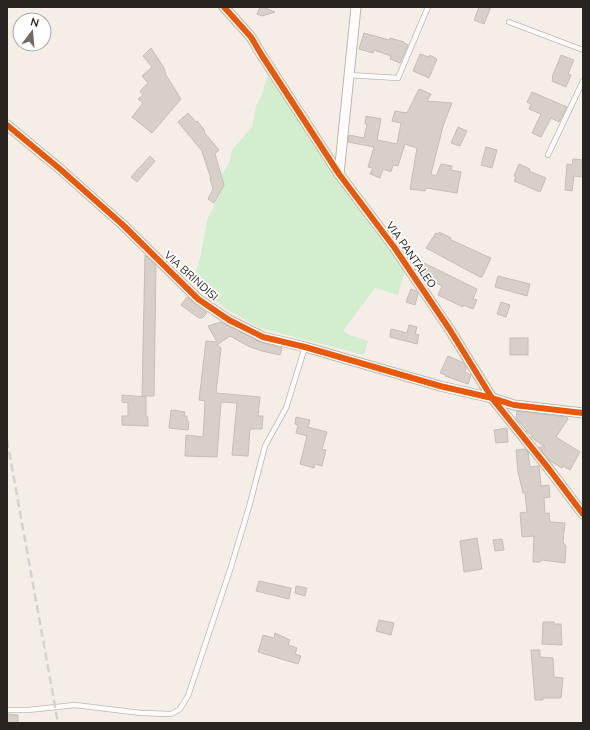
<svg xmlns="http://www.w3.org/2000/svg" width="590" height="730" font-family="'Nunito Sans',sans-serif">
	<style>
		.green { fill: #d3eecf }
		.building { fill: #d6d0c9; stroke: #c4beb7 }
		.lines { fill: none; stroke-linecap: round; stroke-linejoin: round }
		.lane-casing { stroke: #bcb7b1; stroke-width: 6 }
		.street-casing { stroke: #bcb7b1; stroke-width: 11 }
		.lane { stroke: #fefcfb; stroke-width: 4.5 }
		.street { stroke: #fefcfb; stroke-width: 9 }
		.rail { stroke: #d4d2d0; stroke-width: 2.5; stroke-dasharray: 8 4; stroke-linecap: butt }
		.cycleway-casing { stroke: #fefefe; stroke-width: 8 }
		.cycleway { stroke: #e8590c; stroke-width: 6 }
		.labels { text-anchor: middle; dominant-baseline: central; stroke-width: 3.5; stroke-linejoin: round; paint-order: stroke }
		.street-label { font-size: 11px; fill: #29241f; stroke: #fefefe }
	</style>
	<rect width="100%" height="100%" fill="#f5eee6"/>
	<polygon class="green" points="268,74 300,122 406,268 398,295 375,288 343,331 350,335 368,341 364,355 260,328 226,309 193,283 201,254 207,220 224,185 221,176 229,163 232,150 252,127 256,106 262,94"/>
	<g class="building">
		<polygon points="260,7 263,7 275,12 262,16 257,14"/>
		<polygon points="479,7 491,7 484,24 474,20"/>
		<polygon points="364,33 389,40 390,38 404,42 404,43 408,45 400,63 390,59 391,56 374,50 373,53 359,49"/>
		<polygon points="151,48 164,68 166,75 181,99 152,133 132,117 143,103 138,99 143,95 140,91 148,83 142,76 152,67 143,56"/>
		<polygon points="420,54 429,57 430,55 437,59 429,78 413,71"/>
		<polygon points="561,55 574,60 568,74 571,75 566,87 552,81 553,78 552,77"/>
		<polygon points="419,89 431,94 427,101 452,103 443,126 431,174 436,176 441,164 452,166 451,170 461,172 457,193 426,188 425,191 410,189 417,148 405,144 398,166 393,165 391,172 383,169 380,178 370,174 373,168 368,167 374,147 348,142 349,135 364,138 367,124 365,124 366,116 381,119 377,140 397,144 401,123 392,121 395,111 407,113"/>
		<polygon points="532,92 567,107 559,122 551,118 541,137 532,133 541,114 529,109 531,104 527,102"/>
		<polygon points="188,113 196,122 197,121 205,131 204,132 219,150 215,154 224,185 214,203 208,199 213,189 210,179 211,179 202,151 178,122"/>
		<polygon points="458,127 467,131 460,146 451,143"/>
		<polygon points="486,147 497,150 492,168 481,165"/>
		<polygon points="150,156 155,161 137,182 131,177"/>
		<polygon points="573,159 583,160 583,177 574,176 572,191 565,190 567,164 572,165"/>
		<polygon points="519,164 530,169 529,171 546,178 540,192 514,181 516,177 514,176"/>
		<polygon points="439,232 451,238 451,240 491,258 482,277 480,277 426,248 436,233 438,234"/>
		<polygon points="145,255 156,266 154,396 142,396"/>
		<polygon points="424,263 477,289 473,299 477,300 473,309 463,305 463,307 438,295 442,286 420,275 419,273"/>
		<polygon points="498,276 530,284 527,296 495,287"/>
		<polygon points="411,289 416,291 418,294 415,305 406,302"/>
		<polygon points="187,297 195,304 207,313 202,318 199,318 181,305"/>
		<polygon points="501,302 510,305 506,317 497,314"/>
		<polygon points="221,322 260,342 282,348 280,355 262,351 250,347 230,336 217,345 221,348 216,393 260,397 258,416 263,416 262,429 250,429 248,456 232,455 237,403 221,402 217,457 185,456 186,435 203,437 205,401 199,400 206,341 217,342 208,326"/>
		<polygon points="409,325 417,327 415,334 419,335 417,344 390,337 391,329 407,333"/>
		<rect x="510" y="338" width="18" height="17"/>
		<polygon points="448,356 464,363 466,368 465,372 471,375 468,384 445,376 446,375 440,373"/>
		<polygon points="122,395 146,397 146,416 148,417 148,426 122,425 122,416 128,416 128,403 122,402"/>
		<polygon points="171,410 185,412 184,416 187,416 187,420 189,422 188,430 169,428"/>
		<polygon points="517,411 567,417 568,419 556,437 580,452 570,470 563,466 562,468 550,461 539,447 545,447 531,437 532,435 526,431 526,429 516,419"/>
		<polygon points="296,417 310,420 308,427 327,432 322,449 326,450 322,466 315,464 314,468 300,464 307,436 296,433 298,425 295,424"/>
		<polygon points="507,428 508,442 496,443 494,430"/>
		<polygon points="525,449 528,452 530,467 539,466 541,486 549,485 550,497 544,498 545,514 549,513 550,522 565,523 563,542 566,546 565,563 542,560 540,562 533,562 534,536 522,537 520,513 527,512 525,493 523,493 518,472 516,450"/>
		<polygon points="477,538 482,569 464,572 460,541"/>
		<polygon points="502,539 504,550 495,551 493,540"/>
		<polygon points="259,581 291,588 289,599 256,591"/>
		<polygon points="296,586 307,588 305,596 295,593"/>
		<polygon points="379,620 394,623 391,635 376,631"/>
		<polygon points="543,622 554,622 554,624 561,624 562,645 542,644"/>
		<polygon points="275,633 290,640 288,645 297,648 295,654 301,656 298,664 258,652 263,635 274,638"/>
		<polygon points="531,650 540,650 540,657 553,658 554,677 563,678 561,698 543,698 543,700 535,700"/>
		<polygon points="7,714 18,715 18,723 7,723"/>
	</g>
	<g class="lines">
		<defs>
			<g id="lane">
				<polyline points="509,22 583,50"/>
				<polyline points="349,75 398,78 428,7"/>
				<polyline points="548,155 583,81"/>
				<polyline points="7,710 28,710 75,705 141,713 171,714 180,709 188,696 231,567 249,507 265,446 286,408 305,347"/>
			</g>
			<g id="street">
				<polyline points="224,7 251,37 261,54 339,174 394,247 450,330 492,398 549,469 583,514"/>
				<polyline points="7,125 60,169 123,225 198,299 229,320 263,337 305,347 440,386 492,398 514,405 583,413"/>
				<polyline points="339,174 356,7"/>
			</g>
		</defs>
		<use href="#lane" class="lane-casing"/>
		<use href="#street" class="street-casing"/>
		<use href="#lane" class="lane"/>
		<use href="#street" class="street"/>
		<polyline class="rail" points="7,440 58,723"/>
		<defs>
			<g id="cycleway">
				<polyline points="224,7 251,37 261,54 339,174 394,247 450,330 492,398 549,469 583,514"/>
				<polyline points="7,125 60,169 123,225 198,299 229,320 263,337 305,347 440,386 492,398 514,405 583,413"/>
			</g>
		</defs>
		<use href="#cycleway" class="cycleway-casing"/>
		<use href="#cycleway" class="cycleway"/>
	</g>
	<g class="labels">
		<g class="street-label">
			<text transform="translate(411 255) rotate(55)">VIA PANTALEO</text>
			<text transform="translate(191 276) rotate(42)">VIA BRINDISI</text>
		</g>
	</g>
	<rect width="590" height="730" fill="none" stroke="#29241f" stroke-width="16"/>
	<g transform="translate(32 32) rotate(16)"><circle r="19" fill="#fefefe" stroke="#a9a7a5"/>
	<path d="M0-3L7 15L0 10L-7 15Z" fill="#706b65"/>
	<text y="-6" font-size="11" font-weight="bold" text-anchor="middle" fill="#29241f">N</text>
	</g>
</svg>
